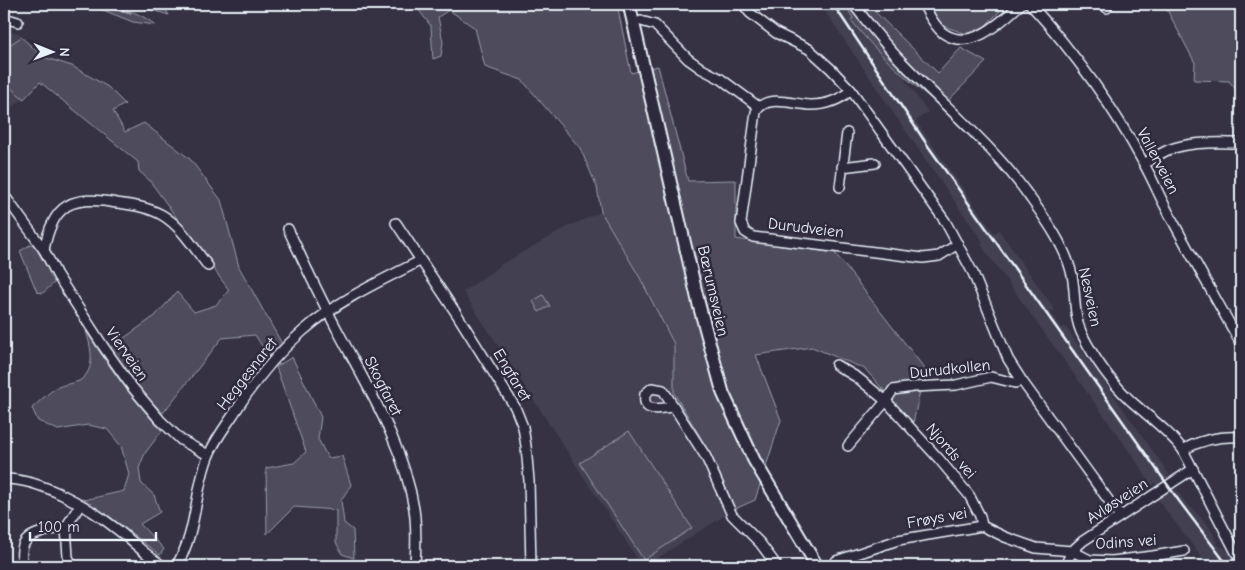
<svg xmlns="http://www.w3.org/2000/svg" width="1245" height="570" font-family="'Comic Neue',sans-serif">
	<style>
		.built { fill: #433f51 }
		.green { fill: #4d4b5c; stroke: #9a9eaa }
		.lines { fill: none; stroke-linecap: round; stroke-linejoin: round }
		.stream { stroke: #a0a4af; stroke-width: 2.5 }
		.minor-casing { stroke: #e8f1f8; stroke-width: 12 }
		.major-casing { stroke: #e8f1f8; stroke-width: 15 }
		.minor { stroke: #2f2a3d; stroke-width: 9 }
		.major { stroke: #2f2a3d; stroke-width: 11 }
		.rail { stroke: #e8f1f8; stroke-width: 2.5 }
		.labels { text-anchor: middle; dominant-baseline: central; stroke-width: 5; stroke-linejoin: round; paint-order: stroke }
		.street-label { font-size: 16px; fill: #e8f1f8; stroke: #2f2a3d }
	</style>
	<rect width="100%" height="100%" fill="#363244"/>
	<filter id="ink" filterUnits="userSpaceOnUse"><feTurbulence type="fractalNoise" baseFrequency=".02" numOctaves="2"/><feDisplacementMap in="SourceGraphic" scale="10" xChannelSelector="R" yChannelSelector="G"/><feConvolveMatrix kernelMatrix="1 2 1 2 8 2 1 2 1" color-interpolation-filters="sRGB"/></filter>
	<g filter="url(#ink)">
		<g class="built">
			<polygon points="820,4 841,4 844,9 847,8 853,18 851,20 863,36 903,77 928,112 916,121 994,233 999,230 1055,310 1051,313 1062,328 1065,326 1169,474 1167,476 1184,500 1209,526 1218,545 1229,551 1239,566 1208,566 1156,497 1162,493 1155,483 1152,486 1134,458 984,249 981,244 983,242 905,130"/>
			<polygon points="4,32 18,33 43,57 59,62 24,99 12,107 10,105 4,108 4,47 6,45 4,42"/>
			<polygon points="601,212 639,276 674,345 674,393 711,455 735,509 645,566 642,566 463,292 502,264 569,226"/>
		</g>
		<g class="green">
			<path d="M81,4c26,0 54,4 74,21l-22,-3 -40,-16z"/>
			<polygon points="132,4 162,4 169,15"/>
			<polygon points="414,4 617,4 631,73 658,66 688,181 736,180 736,239 835,253 925,369 913,423 865,369 812,347 756,355 781,420 755,500 735,509 711,455 674,393 674,344 639,276 601,212 597,187 580,148 522,80 485,67 475,28 449,10 438,17 443,42 441,56 433,59 431,26"/>
			<path d="M841,4h26l71,69 23,-25 25,14 -44,45c-34,-26 -65,-53 -91,-87l2,-2 -6,-10 -3,1z"/>
			<polygon points="927,4 1007,4 984,27 967,34 943,26"/>
			<polygon points="1164,4 1241,4 1241,96 1229,81 1194,80 1195,63"/>
			<polygon points="21,37 43,57 72,66 108,87 125,104 113,111 125,132 144,123 190,159 221,200 239,267 282,344 269,357 255,335 222,338 163,413 136,386 110,348 155,316 177,292 194,312 216,305 229,290 150,181 139,171 138,162 40,82 24,99 11,88 6,74 9,72 6,64 4,63 4,49"/>
			<polygon points="30,245 34,245 54,279 54,283 43,293 37,292 20,251"/>
			<polygon points="543,295 550,306 539,312 533,301"/>
			<path d="M86,331c23,36 47,69 76,100l-17,22 -6,15 2,15 13,12 6,17 -20,12 24,25 -4,6 -51,-39 -25,-16 40,-9 5,-17 -8,-28 -14,-17 -19,-4 -30,5 -20,-9 -6,-13c8,-7 16,-15 24,-20 7,-4 16,-4 23,-7 18,-11 12,-34 7,-50z"/>
			<polygon points="292,357 321,417 318,439 328,458 342,456 351,485 341,500 344,523 353,530 354,558 342,554 336,542 336,510 294,507 267,534 266,468 294,463 306,452 276,367"/>
			<polygon points="629,431 692,528 644,560 580,463"/>
		</g>
		<g class="lines">
			<polyline class="stream" points="94,4 130,13"/>
			<defs>
				<g id="minor">
					<polyline points="743,4 750,13 776,33 809,49 831,69 851,90 945,221 973,273 1008,359 1022,381 1120,516"/>
					<path d="M853,4c16,20 31,40 49,58 43,45 93,85 129,137 16,22 35,49 41,76 4,19 1,41 10,59 12,24 30,49 49,67 18,16 38,30 52,49l58,112"/>
					<path d="M923,4c5,9 11,22 20,29 29,20 58,-12 78,-29"/>
					<path d="M1030,4c44,48 83,102 114,160 8,14 14,29 22,44 24,46 50,91 75,136"/>
					<polyline points="1103,4 1107,8"/>
					<polyline points="4,18 18,22"/>
					<polyline points="641,21 655,25 688,59 702,69 721,79 759,107"/>
					<path d="M851,90c-11,10 -25,15 -40,15 -16,0 -46,-12 -55,7l-15,111 4,9 8,5 170,21 16,-2 19,-12"/>
					<path d="M1144,164c8,-5 15,-10 24,-14 23,-9 49,-7 73,-7"/>
					<polyline points="842,167 875,163"/>
					<polyline points="840,187 847,133"/>
					<polyline points="4,195 44,250 57,275 103,346 132,387 160,420 181,440 208,455"/>
					<polyline points="396,223 458,316 515,407 523,427 526,446 529,481 531,566"/>
					<path d="M288,229c17,36 33,71 52,106 29,55 64,111 74,174 3,19 2,38 1,57"/>
					<path d="M44,250c9,-47 28,-55 73,-47 15,2 31,4 45,12 19,11 32,33 46,51"/>
					<polyline points="836,365 858,378 886,401 939,459 969,495 980,516 982,526"/>
					<path d="M652,388l11,2 11,17c-12,0 -32,9 -29,-13z"/>
					<polyline points="674,407 706,457 732,515 760,543 777,566"/>
					<polyline points="848,446 886,401 893,390 913,387 956,385 991,377 1015,383 1022,381"/>
					<path d="M1183,450c19,-11 37,-14 58,-13"/>
					<path d="M4,479c38,0 85,28 114,51 15,12 29,26 45,36"/>
					<polyline points="66,527 68,557 72,566"/>
					<polyline points="836,561 898,540 982,526 1005,537 1036,548 1072,551 1090,560 1112,561 1153,556 1184,551"/>
					<path d="M24,566c-11,-33 19,-34 42,-39l14,-22"/>
					<path d="M176,566c21,-32 18,-73 32,-109 6,-16 18,-31 27,-45 19,-30 41,-58 68,-81 34,-30 77,-50 117,-70"/>
					<polyline points="1065,566 1072,551 1083,541 1193,469"/>
				</g>
				<polyline id="major" points="629,4 699,305 723,393 754,460 817,566"/>
			</defs>
			<use href="#minor" class="minor-casing"/>
			<use href="#major" class="major-casing"/>
			<use href="#minor" class="minor"/>
			<use href="#major" class="major"/>
			<polyline class="rail" points="833,4 928,146 1179,501 1228,566"/>
		</g>
	</g>
	<g class="labels">
		<g class="street-label">
			<text transform="translate(1158 161) rotate(62)">Vallerveien</text>
			<text transform="translate(806 228) rotate(7)">Durudveien</text>
			<text transform="translate(713 291) rotate(77)">Bærumsveien</text>
			<text transform="translate(1090 297) rotate(78)">Nesveien</text>
			<text transform="translate(127 354) rotate(55)">Vierveien</text>
			<text transform="translate(950 369) rotate(-6)">Durudkollen</text>
			<text transform="translate(247 374) rotate(-52)">Heggesnaret</text>
			<text transform="translate(512 375) rotate(59)">Engfaret</text>
			<text transform="translate(383 386) rotate(63)">Skogfaret</text>
			<text transform="translate(951 451) rotate(49)">Njords vei</text>
			<text transform="translate(1117 501) rotate(-33)">Avløsveien</text>
			<text transform="translate(937 518) rotate(-10)">Frøys vei</text>
			<text transform="translate(1126 542) rotate(-4)">Odins vei</text>
		</g>
	</g>
	<rect width="1245" height="570" fill="none" stroke="#2f2a3d" stroke-width="20"/>
	<rect x="10" y="10" width="1225" height="550" fill="none" stroke="#e8f1f8" stroke-width="2" filter="url(#ink)"/>
	<g transform="translate(52 52) rotate(91)" stroke="#2f2a3d" stroke-width="4" paint-order="stroke">
	<path d="M0-4L9 19L0 12L-9 19Z" fill="#e8f1f8"/>
	<text y="-8" font-size="14" font-weight="bold" text-anchor="middle" fill="#e8f1f8">N</text>
	</g>
	<path d="M30 532v8h126v-8" fill="none" stroke="#e8f1f8" stroke-width="2.5"/>
	<text x="38" y="532" font-size="15" fill="#e8f1f8" stroke="#2f2a3d" stroke-width="4" paint-order="stroke">100 m</text>
</svg>
